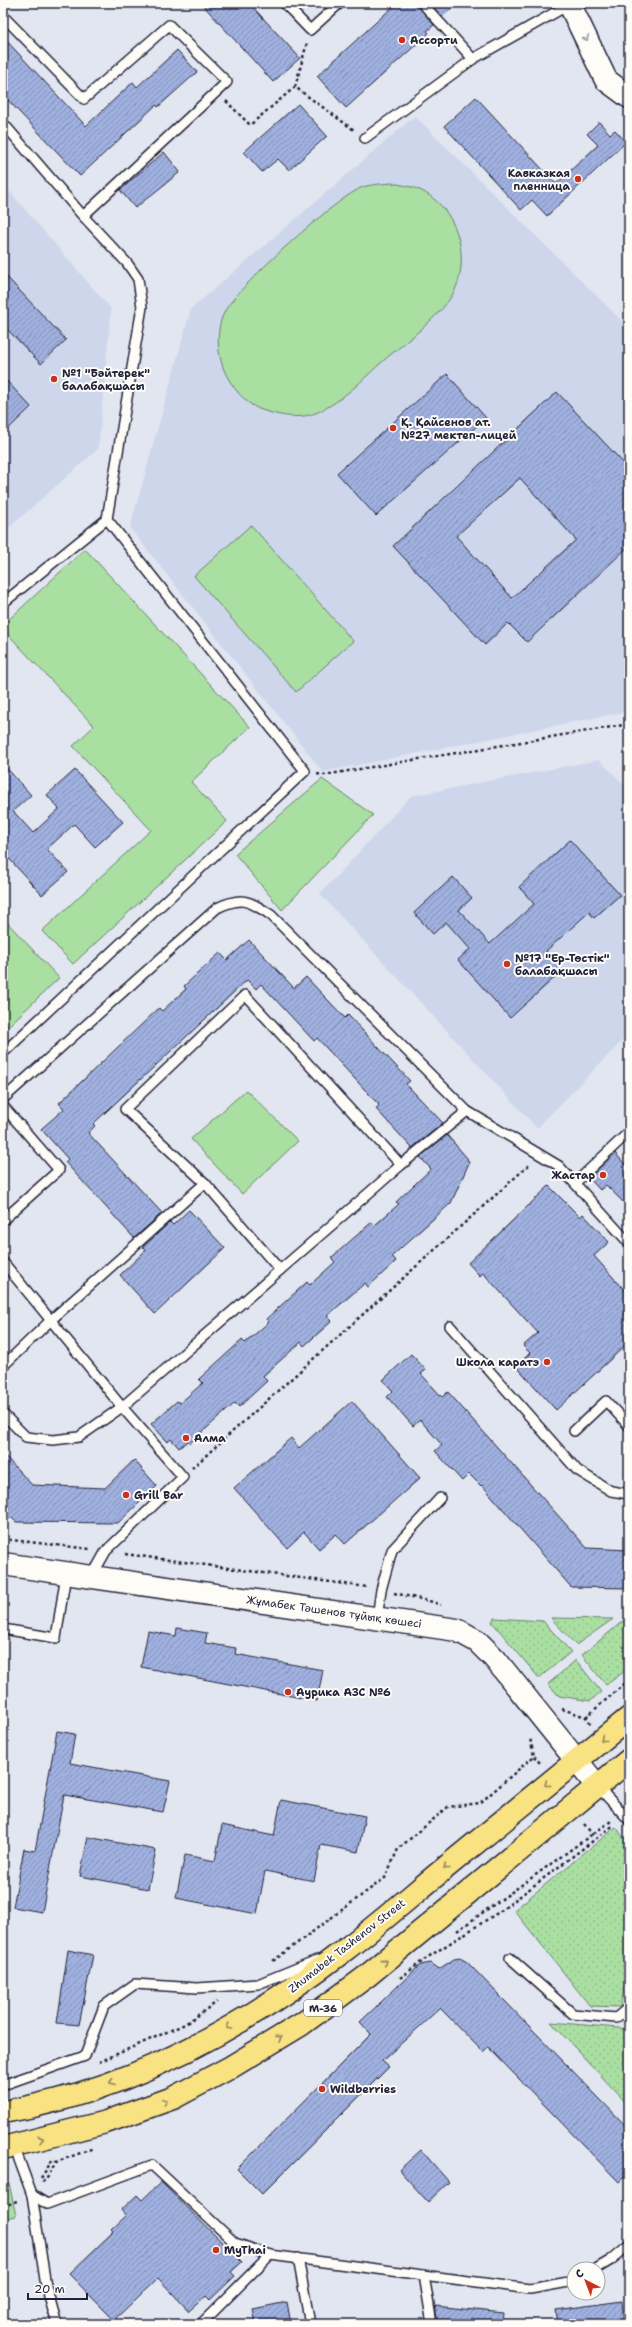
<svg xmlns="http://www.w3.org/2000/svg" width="632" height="2327" font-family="'Shantell Sans',sans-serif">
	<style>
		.built { fill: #ced6eb }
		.grass { fill: url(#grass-dots); stroke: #66806e }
		.park { fill: #aadfa2; stroke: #66806e }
		.building { fill: url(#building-hatch); stroke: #22223b; fill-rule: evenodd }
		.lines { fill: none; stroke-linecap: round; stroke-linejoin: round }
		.lane-casing { stroke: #22223b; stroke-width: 12 }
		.secondary-casing { stroke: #22223b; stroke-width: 25 }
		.primary-casing { stroke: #22223b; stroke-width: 25 }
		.path { stroke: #22223b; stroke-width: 2.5; stroke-dasharray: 3 3; stroke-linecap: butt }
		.lane { stroke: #fdfcf7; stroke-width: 9 }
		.secondary { stroke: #fdfcf7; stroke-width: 22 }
		.primary { stroke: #f8e281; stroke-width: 22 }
		.oneway { stroke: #9a9aa2 }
		.oneway2 { stroke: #8d825e }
		.poi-dot { fill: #c8321e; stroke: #fdfcf7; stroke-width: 1.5 }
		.labels { text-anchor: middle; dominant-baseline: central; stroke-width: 4; stroke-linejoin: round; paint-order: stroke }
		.shield { fill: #fdfcf7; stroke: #646373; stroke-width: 1 }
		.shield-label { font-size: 10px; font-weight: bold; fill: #22223b }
		.poi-label { font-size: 11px; font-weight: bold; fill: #22223b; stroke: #fdfcf7; text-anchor: start }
		.street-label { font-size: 11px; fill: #22223b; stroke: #fdfcf7 }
	</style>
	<defs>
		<pattern id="grass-dots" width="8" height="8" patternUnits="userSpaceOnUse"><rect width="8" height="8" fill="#aadfa2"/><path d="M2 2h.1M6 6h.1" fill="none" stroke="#92bf8c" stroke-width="1.8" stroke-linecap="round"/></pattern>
		<pattern id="building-hatch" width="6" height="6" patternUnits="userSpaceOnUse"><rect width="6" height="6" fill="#a0b1e0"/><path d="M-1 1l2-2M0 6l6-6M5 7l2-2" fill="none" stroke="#8290b7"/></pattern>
	</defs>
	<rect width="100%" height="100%" fill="#e1e6f0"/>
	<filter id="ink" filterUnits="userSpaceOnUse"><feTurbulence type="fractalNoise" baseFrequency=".025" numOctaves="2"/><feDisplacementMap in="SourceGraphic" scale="8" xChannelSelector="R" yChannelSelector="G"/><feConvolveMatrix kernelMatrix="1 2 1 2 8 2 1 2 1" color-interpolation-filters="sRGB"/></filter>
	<g filter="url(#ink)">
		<g class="built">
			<polygon points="415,116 629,328 629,711 323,772 130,528 191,309"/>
			<polygon points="3,184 111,309 98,449 3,533"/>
			<polygon points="599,760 629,789 629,1034 537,1128 320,894 411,796"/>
		</g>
		<g class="grass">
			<polygon points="494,1618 543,1621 571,1652 539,1678 492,1622"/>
			<polygon points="551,1618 613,1619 576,1645"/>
			<polygon points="623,1621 629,1622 629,1668 606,1685 582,1655"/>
			<polygon points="576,1660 601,1692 590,1701 559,1696 548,1684"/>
			<polygon points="616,1827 629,1845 629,1967 620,2007 590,2006 514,1910"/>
			<polygon points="551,2022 629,2029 629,2106"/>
		</g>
		<g class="park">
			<path d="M392,183c9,2 20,3 28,7 36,17 51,65 35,100 -13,26 -50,52 -72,71 -20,18 -40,40 -65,51 -17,8 -37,4 -53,-1 -16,-4 -29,-19 -37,-33 -11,-19 -14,-49 -2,-69 14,-24 112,-113 137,-122 9,-3 20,-3 29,-4z"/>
			<polygon points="251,525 353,641 296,692 194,576"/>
			<polygon points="85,549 250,727 191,782 227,821 73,964 42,931 151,830 73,746 94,726 3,629 3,625"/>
			<polygon points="322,779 373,815 282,910 235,854"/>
			<polygon points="3,918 59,978 3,1031"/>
			<polygon points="246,1090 298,1141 242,1194 191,1139"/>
			<polygon points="3,2183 9,2183 16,2216 3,2219"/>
		</g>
		<g class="building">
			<polygon points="201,3 249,3 300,58 273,82"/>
			<polygon points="397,3 416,3 434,25 427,31 429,33 346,108 317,76"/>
			<polygon points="430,3 457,3 442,17"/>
			<polygon points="3,37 86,126 133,82 137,87 177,50 197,72 158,107 156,105 80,176 3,95"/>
			<polygon points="476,97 556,184 598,145 587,134 599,122 610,134 615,130 626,142 547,216 532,200 521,210 444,126"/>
			<polygon points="298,104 327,136 289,170 278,159 262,172 244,152"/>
			<polygon points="164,152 180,172 135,208 120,190"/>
			<polygon points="3,273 66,340 41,364 3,325"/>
			<polygon points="447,374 486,418 376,516 337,473"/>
			<polygon points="3,377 31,407 3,434"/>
			<path d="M557,392l72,77v77l-102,96 -19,-19 -23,22 -92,-99zM520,478l56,62 -64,58 -56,-62z"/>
			<polygon points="3,764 31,795 13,811 33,833 59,809 47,795 75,770 123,822 95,847 74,824 47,849 68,872 42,895 3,852"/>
			<polygon points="570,840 620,895 594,918 589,912 546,951 563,970 510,1018 458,960 470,949 446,922 433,934 414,913 453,877 472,898 459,910 490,944 534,904 519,887"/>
			<polygon points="249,940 294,988 306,977 345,1018 348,1015 410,1081 406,1084 443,1123 412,1148 376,1109 379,1105 317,1038 314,1041 261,984 256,989 247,980 93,1124 95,1126 88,1133 162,1213 134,1238 65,1162 68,1159 41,1129 64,1109 59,1103 159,1008 162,1011 186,989 184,986 220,953 227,960"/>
			<polygon points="447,1135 467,1158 469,1163 451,1203 392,1256 396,1261 368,1287 365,1283 327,1316 332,1321 304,1346 301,1342 263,1376 267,1381 239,1407 235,1403 190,1443 188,1441 179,1448 171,1439 168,1442 151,1424 177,1401 180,1403 203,1383 199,1379 242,1340 245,1343 269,1322 266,1319 307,1282 310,1285 335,1262 331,1258 372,1222 375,1225 399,1204 396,1202 431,1169 420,1157"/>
			<polygon points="615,1153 629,1169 629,1208 606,1185 600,1190 589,1178"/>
			<polygon points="549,1186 580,1217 583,1214 609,1242 594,1256 629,1295 629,1342 556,1410 516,1366 530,1353 523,1346 538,1333 483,1273 480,1276 468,1263"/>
			<polygon points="189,1210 225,1248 155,1314 120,1275 146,1250 143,1247 170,1222 173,1225"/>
			<polygon points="411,1354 426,1370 421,1374 442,1397 448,1392 587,1548 629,1550 629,1588 571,1587 482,1485 481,1486 469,1474 462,1481 435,1451 442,1445 420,1420 413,1426 387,1397 393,1391 383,1380"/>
			<polygon points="352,1401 420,1478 345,1544 336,1534 319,1549 304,1532 287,1548 234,1488 291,1438 299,1448"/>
			<polygon points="3,1454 32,1485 105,1488 134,1460 157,1486 118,1523 16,1522 12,1518 3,1518"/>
			<polygon points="177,1628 207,1633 205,1643 236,1648 235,1654 323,1670 317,1701 141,1667 148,1631 176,1636"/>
			<polygon points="57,1731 75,1734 70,1763 170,1781 163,1812 64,1795 42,1912 13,1907 24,1849 35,1851"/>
			<polygon points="281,1800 365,1816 358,1852 321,1845 314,1881 265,1871 257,1914 176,1898 185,1855 215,1861 222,1825 274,1836"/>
			<polygon points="88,1837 156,1850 148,1889 80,1876"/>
			<polygon points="68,1950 93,1955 79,2025 57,2023"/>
			<polygon points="460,1958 467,1962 629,2129 629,2172 619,2182 488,2047 483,2052 440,2008 382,2061 389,2067 262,2194 237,2169 371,2034 360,2022 420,1965 431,1963 439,1969 454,1959"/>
			<polygon points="421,2150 449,2182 428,2202 399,2170"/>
			<polygon points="161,2182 242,2262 231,2272 235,2276 210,2300 206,2296 189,2311 158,2278 114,2320 69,2274 114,2231 112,2229 126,2216 121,2210 137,2195 142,2200"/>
			<polygon points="622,2301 624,2324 558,2324 556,2310"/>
			<polygon points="287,2302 291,2324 256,2324 253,2309"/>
			<polygon points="435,2306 504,2313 503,2324 438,2324"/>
		</g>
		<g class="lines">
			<defs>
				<g id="lane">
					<polyline points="284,3 310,30 340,3"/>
					<polyline points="422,3 473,59 570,4"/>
					<polyline points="3,16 84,99 169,25 227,82 83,216"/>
					<polyline points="3,123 83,216 127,263 138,279 142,307 107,519 305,771 3,1053"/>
					<polyline points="365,138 473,59"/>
					<polyline points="3,603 107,519"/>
					<path d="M3,1099l214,-191c25,-12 31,-8 54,7l196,196 92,55 70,77"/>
					<polyline points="3,1106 59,1170 3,1220"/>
					<polyline points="575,1183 629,1132"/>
					<polyline points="3,1262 122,1407 183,1477 106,1551 92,1576"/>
					<polyline points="280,1270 401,1165"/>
					<polyline points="450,1326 577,1470 611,1491 629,1494"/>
					<polyline points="3,1366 51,1320 205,1183"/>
					<polyline points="3,1414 26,1437 53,1440 79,1437 122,1407 280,1270 205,1183 125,1109 245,995 401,1165 467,1111"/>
					<polyline points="574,1431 606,1401 629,1426"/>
					<polyline points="377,1618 381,1590 392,1550 440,1498"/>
					<polyline points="3,1629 56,1638 66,1574"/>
					<polyline points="597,1786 629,1820"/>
					<polyline points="510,1958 573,2014 616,2018 629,2007"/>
					<polyline points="3,2085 85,2056 104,2006 135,1984 197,1988 258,1984 317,1960"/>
					<polyline points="14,2146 32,2195 47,2204 152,2165 235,2243 270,2255 530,2289 574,2281"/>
					<polyline points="32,2195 46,2286 57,2324"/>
					<polyline points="298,2258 310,2324"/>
					<polyline points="596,2269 611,2260 629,2245"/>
					<polyline points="424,2275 432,2324"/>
					<polyline points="201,2324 270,2255"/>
				</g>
				<g id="secondary">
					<polyline points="569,3 606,80 629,97"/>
					<polyline points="3,1564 457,1630 477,1641 495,1659 597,1786"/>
				</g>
				<g id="primary">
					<path d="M3,2112c126,-21 243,-86 343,-163 34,-26 66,-54 99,-81 61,-50 122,-100 184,-150"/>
					<polyline points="3,2148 106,2122 173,2098 231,2067 302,2024 367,1976 629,1760"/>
				</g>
			</defs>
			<use href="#lane" class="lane-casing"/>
			<use href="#secondary" class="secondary-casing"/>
			<use href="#primary" class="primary-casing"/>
			<g class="path">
				<polyline points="295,87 307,43"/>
				<polyline points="226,101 250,125 295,87 354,130"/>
				<polyline points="317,774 324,775 629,724"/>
				<polyline points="192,1468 529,1165"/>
				<polyline points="3,1539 90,1549"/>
				<polyline points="125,1554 367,1587"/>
				<polyline points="394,1593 433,1602 441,1605"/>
				<polyline points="562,1709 586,1717 591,1724"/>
				<polyline points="586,1717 629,1680"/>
				<polyline points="534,1756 540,1763"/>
				<polyline points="584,1824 593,1835"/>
				<polyline points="457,1931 611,1821"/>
				<polyline points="273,1961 385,1878 398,1849 448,1807 480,1803 534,1756 530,1738"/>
				<polyline points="400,1978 428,1957 499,1912 614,1825"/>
				<polyline points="99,2062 185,2024 217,2002"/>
				<polyline points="41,2178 53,2159"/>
				<polyline points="42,2182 46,2180 56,2162 94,2148"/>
				<polyline points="3,2207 19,2200"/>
			</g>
			<use href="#lane" class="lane"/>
			<use href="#secondary" class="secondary"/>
			<use href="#primary" class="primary"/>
		</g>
		<defs><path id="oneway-chevron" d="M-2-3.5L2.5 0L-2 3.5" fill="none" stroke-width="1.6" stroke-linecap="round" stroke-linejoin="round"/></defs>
		<use class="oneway" href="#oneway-chevron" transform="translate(586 38) rotate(65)"/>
		<g class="oneway2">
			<use href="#oneway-chevron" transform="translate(603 1739) rotate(141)"/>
			<use href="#oneway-chevron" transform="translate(547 1784) rotate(141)"/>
			<use href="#oneway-chevron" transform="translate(446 1867) rotate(141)"/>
			<use href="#oneway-chevron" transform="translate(384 1962) rotate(-40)"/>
			<use href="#oneway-chevron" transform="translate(229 2027) rotate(149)"/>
			<use href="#oneway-chevron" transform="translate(279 2038) rotate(-32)"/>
			<use href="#oneway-chevron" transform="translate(112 2082) rotate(160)"/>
			<use href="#oneway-chevron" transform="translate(165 2101) rotate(-20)"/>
			<use href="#oneway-chevron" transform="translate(41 2139) rotate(-14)"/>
		</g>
	</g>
	<g class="poi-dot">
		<circle cx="402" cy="40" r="4"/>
		<circle cx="578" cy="179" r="4"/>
		<circle cx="54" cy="379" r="4"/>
		<circle cx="393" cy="428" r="4"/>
		<circle cx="507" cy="964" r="4"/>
		<circle cx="603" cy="1175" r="4"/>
		<circle cx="547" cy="1362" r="4"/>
		<circle cx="186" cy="1438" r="4"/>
		<circle cx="126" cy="1495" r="4"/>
		<circle cx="288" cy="1692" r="4"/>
		<circle cx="322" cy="2089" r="4"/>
		<circle cx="216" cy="2250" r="4"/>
	</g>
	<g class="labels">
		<rect class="shield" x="304" y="2000" width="38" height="16" rx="3"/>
		<g class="shield-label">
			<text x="323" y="2008">M-36</text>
		</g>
		<g class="poi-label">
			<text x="410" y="40">Ассорти</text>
			<text x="570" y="173" text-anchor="end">Кавказкая<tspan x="570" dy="13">пленница</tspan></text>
			<text x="62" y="373">№1 "Бәйтерек"<tspan x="62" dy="13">балабақшасы</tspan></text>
			<text x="401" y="422">Қ. Қайсенов ат.<tspan x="401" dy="13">№27 мектеп-лицей</tspan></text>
			<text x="515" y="958">№17 "Ер-Төстік"<tspan x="515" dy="13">балабақшасы</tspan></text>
			<text x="595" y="1175" text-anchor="end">Жастар</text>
			<text x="539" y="1362" text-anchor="end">Школа каратэ</text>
			<text x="194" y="1438">Алма</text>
			<text x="134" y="1495">Grill Bar</text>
			<text x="296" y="1692">Аурика АЗС №6</text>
			<text x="330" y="2089">Wildberries</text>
			<text x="224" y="2250">MyThai</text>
		</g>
		<g class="street-label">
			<text transform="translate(334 1612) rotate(8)">Жұмабек Тәшенов тұйық көшесі</text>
			<text transform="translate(347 1946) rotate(-38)">Zhumabek Tashenov Street</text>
		</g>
	</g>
	<rect width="632" height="2327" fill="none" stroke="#fdfcf7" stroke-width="16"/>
	<rect x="8" y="8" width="616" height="2311" fill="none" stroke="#22223b" stroke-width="1.5" filter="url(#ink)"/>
	<g transform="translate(586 2281) rotate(318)"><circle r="19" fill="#fdfcf7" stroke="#a5a5ac"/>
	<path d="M0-3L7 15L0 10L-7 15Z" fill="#c8321e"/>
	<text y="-6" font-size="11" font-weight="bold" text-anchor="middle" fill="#22223b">С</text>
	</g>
	<path d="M28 2293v6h59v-6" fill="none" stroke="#22223b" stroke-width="2"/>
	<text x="34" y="2293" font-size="12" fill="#22223b" stroke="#fdfcf7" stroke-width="3" paint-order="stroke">20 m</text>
</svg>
